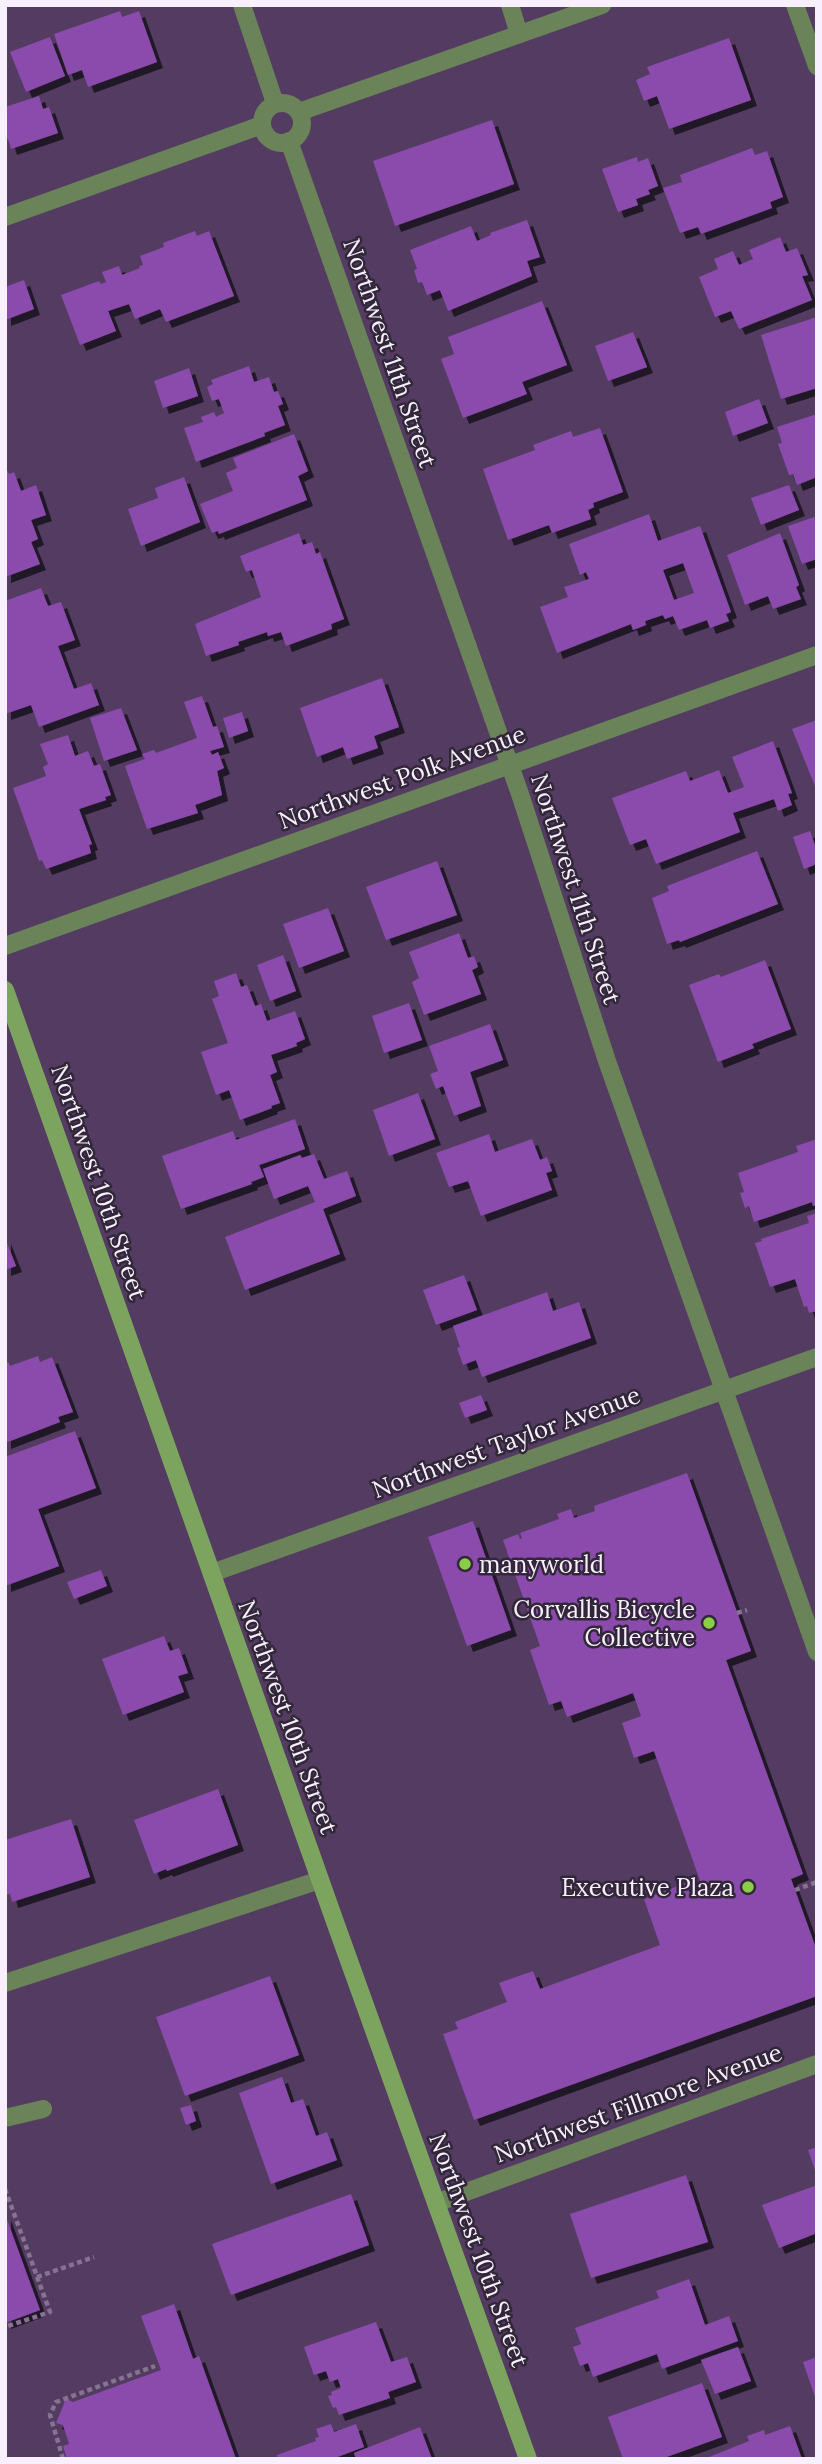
<svg xmlns="http://www.w3.org/2000/svg" width="822" height="2464" font-family="Lora,serif">
	<style>
		.building { fill: #8a4cac; fill-rule: evenodd; filter: url(#shadow) }
		.lines { fill: none; stroke-linecap: round; stroke-linejoin: round }
		.path { stroke: #867392; stroke-width: 4.5; stroke-dasharray: 5 3.5; stroke-linecap: butt }
		.lane { stroke: #6a8358; stroke-width: 18 }
		.street { stroke: #6a8358; stroke-width: 18 }
		.secondary { stroke: #7da45e; stroke-width: 18 }
		.poi-dot { fill: #8ace48; stroke: #322739; stroke-width: 2.5 }
		.labels { text-anchor: middle; dominant-baseline: central; stroke-width: 5; stroke-linejoin: round; paint-order: stroke }
		.street-label { font-size: 24px; fill: #f8f0fe; stroke: #322739 }
		.poi-label { font-size: 24px; fill: #f8f0fe; stroke: #322739; text-anchor: end }
	</style>
	<defs>
		<filter id="shadow"><feDropShadow dx="6" dy="6" stdDeviation="0" flood-color="#0009"/></filter>
	</defs>
	<rect width="100%" height="100%" fill="#533b61"/>
	<g class="building">
		<polygon points="120,11 122,17 139,11 157,62 88,87 82,70 68,75 54,34"/>
		<polygon points="50,37 65,76 26,92 10,52"/>
		<polygon points="729,38 751,100 669,129 657,96 644,101 636,80 650,74 647,67"/>
		<polygon points="39,96 43,109 49,107 58,133 11,149 8,139 5,140 5,107"/>
		<polygon points="492,120 514,184 395,226 373,161"/>
		<polygon points="752,148 755,155 767,151 783,197 770,202 772,208 701,234 698,227 680,233 663,188 682,182 680,175"/>
		<polygon points="637,157 638,162 648,158 658,186 648,190 650,194 636,199 638,205 618,212 602,169"/>
		<polygon points="527,220 540,257 527,261 532,276 448,311 440,290 427,295 422,282 418,283 414,270 417,269 410,250 471,226 477,241 491,235 490,233"/>
		<polygon points="195,231 197,236 209,231 234,296 166,322 160,309 135,319 129,304 108,311 116,331 80,345 61,295 99,281 101,284 106,282 102,272 119,266 122,275 140,268 139,266 143,265 140,256 164,247 163,243"/>
		<polygon points="780,237 786,252 797,248 808,275 802,276 812,300 739,329 731,311 715,317 699,277 718,269 714,259 733,251 739,265 753,259 749,250"/>
		<polygon points="24,280 34,309 5,320 5,287"/>
		<polygon points="542,301 567,365 522,382 527,394 463,418 441,359 454,354 448,337"/>
		<polygon points="817,317 817,388 781,399 761,335"/>
		<polygon points="633,332 647,367 608,381 595,346"/>
		<polygon points="249,366 254,382 269,377 274,392 278,391 283,404 278,406 285,425 264,433 265,436 196,462 184,428 203,422 201,417 214,412 216,417 224,413 219,399 212,401 207,387 213,384 211,380"/>
		<polygon points="189,368 198,396 163,408 154,381"/>
		<polygon points="759,399 768,423 733,436 725,412"/>
		<polygon points="817,414 817,477 797,485 793,474 789,475 778,444 782,443 777,427"/>
		<polygon points="600,428 623,492 593,503 594,507 588,510 591,519 552,533 549,525 508,540 483,469 535,450 533,445 571,431 573,437"/>
		<polygon points="294,434 308,471 298,476 307,500 219,534 218,531 212,533 200,504 233,491 226,473 237,468 233,458"/>
		<polygon points="5,466 9,474 14,472 21,491 36,485 46,515 31,520 38,539 31,542 40,564 5,577"/>
		<polygon points="184,477 200,522 141,546 128,509 158,498 155,488"/>
		<polygon points="789,485 799,510 761,525 751,498"/>
		<path d="M649,514l9,27 42,-15 31,86 -5,2 3,7 -19,7 -3,-8 -28,10 -6,-14 -8,3 -2,-4 -18,6 1,4 -13,5 -2,-6 -74,29 -17,-46 28,-10 -4,-10 25,-8 -3,-7 -6,3 -11,-31zM683,563l11,30 -20,7 -11,-30z"/>
		<polygon points="817,516 817,559 802,564 788,526"/>
		<polygon points="299,533 303,545 312,542 316,554 320,552 344,619 331,624 332,629 286,646 281,632 268,636 267,632 238,642 239,645 206,656 195,624 261,597 252,570 246,572 240,556"/>
		<polygon points="780,533 799,585 796,587 801,599 773,609 768,596 745,605 727,555"/>
		<polygon points="41,588 48,606 61,602 75,640 58,646 74,689 91,683 99,705 39,727 31,705 5,714 5,601"/>
		<polygon points="382,678 399,727 374,736 378,748 347,759 343,747 317,757 300,708"/>
		<polygon points="202,696 213,727 217,726 224,747 210,751 212,755 218,752 224,768 217,771 222,795 195,805 198,813 147,829 125,766 145,759 142,754 154,750 156,753 197,738 184,702"/>
		<polygon points="121,708 137,750 104,761 90,718"/>
		<polygon points="242,712 248,731 229,738 223,718"/>
		<polygon points="817,720 817,791 792,729"/>
		<polygon points="68,735 75,756 88,751 94,766 100,764 111,795 105,797 106,800 79,809 92,844 89,845 91,853 46,869 42,860 39,861 13,788 46,776 43,767 48,764 40,744"/>
		<polygon points="773,741 792,793 788,794 792,805 778,811 774,799 733,813 740,832 656,864 646,839 630,845 612,798 686,771 690,781 719,770 728,793 744,787 732,757"/>
		<polygon points="810,831 817,851 817,864 804,869 793,837"/>
		<polygon points="757,851 778,904 680,942 679,940 667,944 652,898 669,891 667,886"/>
		<polygon points="437,861 457,915 386,940 366,887"/>
		<polygon points="328,908 344,951 299,968 283,924"/>
		<polygon points="459,933 468,958 474,956 478,967 472,970 481,994 424,1015 412,982 419,978 409,952"/>
		<polygon points="283,955 296,991 270,1001 257,965"/>
		<polygon points="765,960 791,1029 752,1044 754,1048 718,1062 689,985 719,974 721,977"/>
		<polygon points="236,973 241,987 247,985 255,1006 261,1004 267,1021 295,1011 305,1039 296,1043 297,1046 271,1055 277,1072 270,1075 280,1103 271,1106 272,1108 240,1120 229,1090 216,1095 201,1052 228,1043 212,999 219,996 214,981"/>
		<polygon points="409,1003 422,1040 384,1053 372,1016"/>
		<polygon points="490,1024 503,1060 470,1072 481,1106 454,1116 443,1086 436,1089 430,1074 438,1071 429,1046"/>
		<polygon points="418,1093 435,1139 389,1156 373,1110"/>
		<polygon points="295,1119 305,1149 259,1165 264,1177 251,1182 252,1184 181,1209 162,1156 233,1131 236,1140"/>
		<polygon points="489,1134 495,1152 532,1139 540,1160 547,1157 552,1171 546,1173 552,1190 481,1216 468,1181 449,1187 436,1153"/>
		<polygon points="817,1139 817,1205 813,1206 812,1202 754,1222 749,1206 745,1208 740,1193 744,1192 738,1173 798,1152 796,1146"/>
		<polygon points="314,1154 324,1179 347,1171 356,1196 323,1209 340,1254 245,1290 225,1237 315,1202 308,1186 274,1199 263,1169 300,1155 302,1158"/>
		<polygon points="817,1213 817,1311 809,1313 807,1306 804,1307 795,1279 770,1287 755,1243 762,1241 761,1239 809,1223 807,1216"/>
		<polygon points="5,1238 16,1266 5,1270"/>
		<polygon points="464,1275 477,1310 436,1325 423,1290"/>
		<polygon points="547,1292 553,1311 579,1302 591,1338 482,1377 476,1360 463,1365 457,1348 460,1347 453,1326"/>
		<polygon points="38,1356 40,1362 52,1357 73,1412 58,1417 60,1422 5,1443 5,1363 8,1362 10,1366"/>
		<polygon points="481,1395 487,1410 465,1418 459,1403"/>
		<polygon points="75,1431 96,1488 38,1509 59,1566 5,1586 5,1457"/>
		<polygon points="687,1473 751,1651 726,1660 803,1874 791,1879 817,1951 817,1996 474,2120 443,2034 458,2029 455,2022 507,2002 499,1983 533,1971 540,1989 660,1945 644,1899 686,1883 691,1897 704,1892 654,1751 634,1758 622,1723 641,1716 633,1693 567,1717 561,1701 549,1705 530,1650 540,1646 503,1540 518,1534 520,1539 522,1538 520,1533 559,1519 557,1514 571,1509 574,1518 595,1511 594,1506"/>
		<polygon points="473,1521 511,1630 467,1646 428,1537"/>
		<polygon points="101,1570 107,1586 74,1599 67,1582"/>
		<polygon points="164,1636 170,1651 179,1648 188,1673 178,1676 184,1692 123,1715 102,1659"/>
		<polygon points="218,1789 238,1845 167,1871 166,1869 154,1874 134,1820"/>
		<polygon points="71,1819 90,1877 12,1902 10,1894 5,1895 5,1840"/>
		<polygon points="270,1976 299,2055 185,2096 156,2017"/>
		<polygon points="282,2077 291,2103 303,2099 316,2136 327,2132 337,2160 271,2184 239,2093"/>
		<polygon points="191,2105 196,2121 186,2125 180,2108"/>
		<polygon points="817,2147 817,2173 816,2173 808,2150"/>
		<polygon points="686,2175 708,2242 591,2278 570,2214"/>
		<polygon points="817,2185 817,2233 779,2248 762,2205"/>
		<polygon points="351,2194 369,2245 231,2295 212,2244"/>
		<polygon points="5,2214 40,2310 5,2323"/>
		<polygon points="689,2279 705,2325 729,2316 738,2341 662,2369 657,2354 593,2377 588,2363 580,2366 573,2347 581,2344 575,2328 659,2298 656,2291"/>
		<polygon points="174,2304 193,2359 199,2356 236,2459 67,2459 63,2446 69,2444 63,2425 56,2423 66,2399 73,2402 161,2370 141,2316"/>
		<polygon points="376,2322 391,2362 407,2357 416,2382 388,2392 390,2398 339,2415 336,2407 333,2408 328,2396 332,2395 331,2392 341,2388 338,2379 330,2382 326,2371 314,2375 304,2347"/>
		<polygon points="738,2347 751,2381 715,2394 701,2360"/>
		<polygon points="817,2357 817,2400 816,2400 803,2362"/>
		<polygon points="702,2383 722,2437 661,2459 623,2459 608,2417"/>
		<polygon points="331,2424 334,2432 356,2424 364,2447 332,2459 278,2459 277,2455 316,2441 315,2438 319,2437 316,2429"/>
		<polygon points="790,2426 802,2459 704,2459 749,2441 747,2436 764,2430 765,2435"/>
		<polygon points="420,2427 432,2459 356,2459 354,2453"/>
	</g>
	<g class="lines">
		<g class="path">
			<polyline points="737,1613 747,1610"/>
			<polyline points="795,1890 817,1882"/>
			<polyline points="5,2189 50,2312 5,2327"/>
			<polyline points="37,2277 94,2257"/>
			<polyline points="63,2459 50,2415 56,2402 155,2366"/>
		</g>
		<g class="lane">
			<polyline points="510,5 519,34"/>
			<polyline points="5,2118 43,2109"/>
		</g>
		<g class="street">
			<polyline points="242,5 275,103"/>
			<polyline points="795,5 817,66"/>
			<circle cx="282" cy="123" r="20"/>
			<polyline points="299,112 602,5"/>
			<polyline points="289,141 520,794 607,1061 817,1652"/>
			<polyline points="5,217 262,125"/>
			<polyline points="5,946 817,655"/>
			<polyline points="212,1573 817,1357"/>
			<polyline points="5,1983 320,1880"/>
			<polyline points="436,2203 817,2064"/>
		</g>
		<polyline class="secondary" points="5,990 334,1919 528,2459"/>
	</g>
	<g class="poi-dot">
		<circle cx="465" cy="1564" r="7"/>
		<circle cx="709" cy="1623" r="7"/>
		<circle cx="748" cy="1887" r="7"/>
	</g>
	<g class="labels">
		<g class="street-label">
			<text transform="translate(390 353) rotate(71)">Northwest 11th Street</text>
			<text transform="translate(402 777) rotate(-20)">Northwest Polk Avenue</text>
			<text transform="translate(576 889) rotate(72)">Northwest 11th Street</text>
			<text transform="translate(99 1182) rotate(71)">Northwest 10th Street</text>
			<text transform="translate(506 1442) rotate(-20)">Northwest Taylor Avenue</text>
			<text transform="translate(288 1717) rotate(70)">Northwest 10th Street</text>
			<text transform="translate(638 2103) rotate(-20)">Northwest Fillmore Avenue</text>
			<text transform="translate(479 2250) rotate(70)">Northwest 10th Street</text>
		</g>
		<g class="poi-label">
			<text x="479" y="1564" text-anchor="start">manyworld</text>
			<text x="695" y="1609">Corvallis Bicycle<tspan x="695" dy="28">Collective</tspan></text>
			<text x="734" y="1887">Executive Plaza</text>
		</g>
	</g>
	<rect width="822" height="2464" fill="none" stroke="#f8f0fe" stroke-width="14"/>
</svg>
